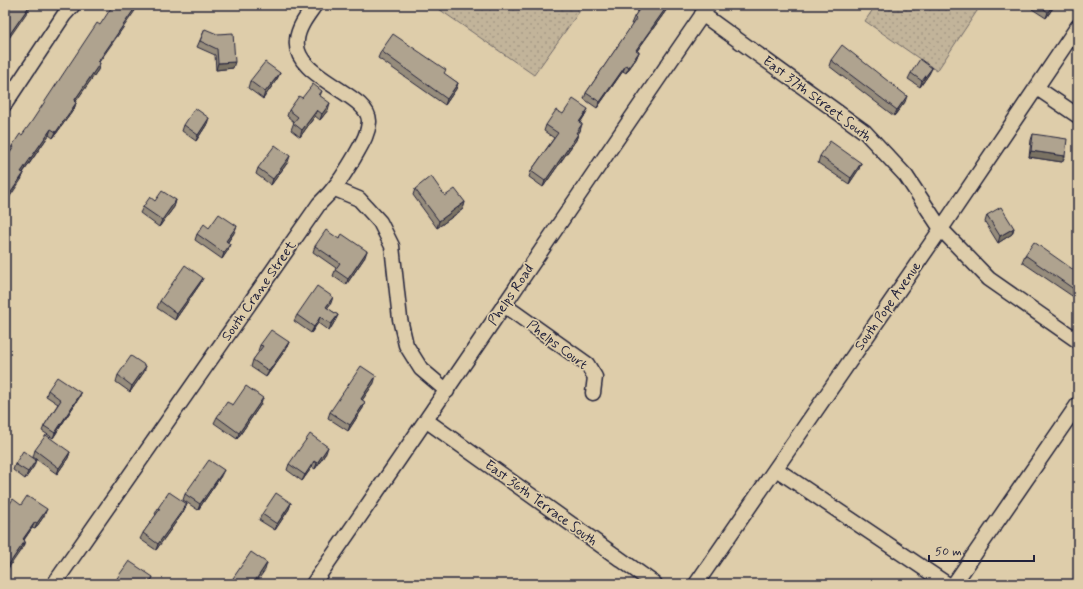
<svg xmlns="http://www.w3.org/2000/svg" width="1083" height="589" font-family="Mynerve,sans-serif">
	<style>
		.grass { fill: url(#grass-dots); stroke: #726b6a }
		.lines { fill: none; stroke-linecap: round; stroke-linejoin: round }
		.minor-casing { stroke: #22223b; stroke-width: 17 }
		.minor { stroke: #decdaa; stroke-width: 14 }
		.wall { fill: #968c7b; stroke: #22223b }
		.shaded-wall { fill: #7a7264; stroke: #22223b }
		.building { fill: #afa38f; stroke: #22223b }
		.labels { text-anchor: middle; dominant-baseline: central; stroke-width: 3.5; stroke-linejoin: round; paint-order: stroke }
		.street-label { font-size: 14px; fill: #22223b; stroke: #decdaa }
	</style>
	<defs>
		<pattern id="grass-dots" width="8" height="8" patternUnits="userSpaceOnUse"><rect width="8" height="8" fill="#c2b49a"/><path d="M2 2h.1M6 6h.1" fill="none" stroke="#a69a86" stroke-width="1.8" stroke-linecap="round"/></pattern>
	</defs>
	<rect width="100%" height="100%" fill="#decdaa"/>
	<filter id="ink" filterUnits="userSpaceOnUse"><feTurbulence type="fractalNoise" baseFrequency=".025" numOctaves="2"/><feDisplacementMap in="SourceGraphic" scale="8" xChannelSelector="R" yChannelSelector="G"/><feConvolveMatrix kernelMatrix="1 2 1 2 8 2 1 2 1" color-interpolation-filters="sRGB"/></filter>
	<g filter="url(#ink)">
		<g class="grass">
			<polygon points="433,5 584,5 534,75"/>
			<polygon points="876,5 981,5 937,71 865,21"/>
		</g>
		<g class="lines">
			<defs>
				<g id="minor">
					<polyline points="702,14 865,132 906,176 941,229 989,279 1078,341"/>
					<polyline points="1037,88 1078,116"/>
					<polyline points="5,104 64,15 73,5"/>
					<polyline points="335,189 359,199 380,222 392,246 400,319 406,345 421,369 447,391"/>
					<polyline points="504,305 587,364 595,377 593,393"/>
					<polyline points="427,421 655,584"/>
					<polyline points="776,469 947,584"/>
					<path d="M54,584l265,-380c17,-16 24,-28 36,-48 6,-11 13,-21 14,-34 2,-28 -77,-44 -72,-82 1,-13 11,-25 18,-35"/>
					<path d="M313,584c134,-192 263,-387 396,-579"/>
					<polyline points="696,584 941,229 1078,26"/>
					<polyline points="954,584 1078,404"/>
				</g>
			</defs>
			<use href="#minor" class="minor-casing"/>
			<use href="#minor" class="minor"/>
		</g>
		<g class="wall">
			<polygon points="642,5 670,5 637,51 639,52 636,59 626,73 623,71 597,108 584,99 586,93 633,24 631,24 634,17"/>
			<polygon points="1034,5 1055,5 1046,18 1032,9"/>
			<polygon points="205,29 233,68 216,70 215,55 197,47"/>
			<polygon points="381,51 444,74 458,83 456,89 445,105 378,58"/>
			<polygon points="831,60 905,102 894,116 829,66"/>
			<polygon points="99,63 98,70 75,102 76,103 74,109 53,138 49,135 23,173 24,173 21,180 9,152 12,146 22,135"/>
			<polygon points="932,68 929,74 920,87 908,79 911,73"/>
			<polygon points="280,73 277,79 263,99 248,88 250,81"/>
			<polygon points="322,91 320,96 328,110 320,120 315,116 300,137 291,130 294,122 287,116 289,110 302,98"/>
			<polygon points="563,114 585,115 580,123 580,131 578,134 576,140 543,187 529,177 531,171 554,138 544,131 546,125"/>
			<polygon points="207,124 196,141 182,131 184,125"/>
			<polygon points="1033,134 1065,156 1062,162 1029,157 1031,140"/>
			<polygon points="820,156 861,163 859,169 849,184 818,163"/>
			<polygon points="288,162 271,185 256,174 258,168"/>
			<polygon points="415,189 445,196 465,202 463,209 437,228 413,195"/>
			<polygon points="176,200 174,207 159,227 140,213 143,207 155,201"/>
			<polygon points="987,215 1014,228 1012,234 998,243 985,222"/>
			<polygon points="209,228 234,233 228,242 228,250 222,259 195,240 197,234"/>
			<polygon points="315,246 365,257 346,285 333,276 336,268 313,252"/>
			<polygon points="1025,255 1078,273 1078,300 1022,262"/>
			<polygon points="203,278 200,284 175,320 157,308 160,301"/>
			<polygon points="331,303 327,308 338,315 335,321 329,331 318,323 311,333 294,321 297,315"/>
			<polygon points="289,342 286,349 266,377 251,367 253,360 259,352 258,351 260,345"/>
			<polygon points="144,372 130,392 116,382 118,375"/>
			<polygon points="374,383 362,400 365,402 363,408 348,431 328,418 330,412"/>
			<polygon points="48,390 81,393 79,398 53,438 42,431 44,426 58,404 46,396"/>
			<polygon points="261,404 237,439 214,423 217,417 233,405"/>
			<polygon points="35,450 70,452 68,458 57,474 33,457"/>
			<polygon points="326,453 315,469 312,467 302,481 287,470 289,464"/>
			<polygon points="15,464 34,466 25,479 13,470"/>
			<polygon points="221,476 198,510 183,500 185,494"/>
			<polygon points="291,503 289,509 275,530 259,520 262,514"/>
			<polygon points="187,504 184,511 156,550 140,539 143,533 156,515 155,514 158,508"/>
			<polygon points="21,505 44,516 35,529 32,528 24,540 23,547 5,525 5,511"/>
		</g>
		<g class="shaded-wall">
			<polygon points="30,5 32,5 5,44 5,41"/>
			<polygon points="137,5 139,5 95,68 98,62"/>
			<polygon points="668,5 670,5 633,56 636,50"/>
			<polygon points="1053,5 1055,5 1046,18 1048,12"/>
			<polygon points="639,52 636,59 626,73 629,67"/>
			<polygon points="235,62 233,68 216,70 218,63"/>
			<polygon points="100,63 98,70 72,107 74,101"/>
			<polygon points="626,65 623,71 597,108 600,102"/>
			<polygon points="932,68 929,74 920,87 922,81"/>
			<polygon points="280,73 277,79 263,99 265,92"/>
			<polygon points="458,83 456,89 445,105 447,99"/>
			<polygon points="907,96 905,102 894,116 897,110"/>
			<polygon points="76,103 74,109 53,138 56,132"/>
			<polygon points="330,103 328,110 320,120 322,114"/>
			<polygon points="588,109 585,115 576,128 579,122"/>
			<polygon points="317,110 315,116 300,137 302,130"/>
			<polygon points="209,118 207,124 196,141 198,135"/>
			<polygon points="582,124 580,131 574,139 576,133"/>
			<polygon points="51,129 49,135 19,178 21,172"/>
			<polygon points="578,134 576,140 543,187 545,181"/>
			<polygon points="1031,151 1065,156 1062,162 1029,157"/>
			<polygon points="290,156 288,162 271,185 273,179"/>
			<polygon points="861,163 859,169 849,184 851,178"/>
			<polygon points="24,173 21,180 5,204 5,201"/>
			<polygon points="176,200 174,207 159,227 162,220"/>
			<polygon points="465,202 463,209 437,228 439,221"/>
			<polygon points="237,226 234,233 224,247 226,241"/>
			<polygon points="1014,228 1012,234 998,243 1000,236"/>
			<polygon points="230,244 228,250 222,259 224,253"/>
			<polygon points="367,251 365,257 346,285 348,279"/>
			<polygon points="203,278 200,284 175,320 177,314"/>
			<polygon points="333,297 331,303 324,313 326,307"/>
			<polygon points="338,315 335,321 329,331 331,324"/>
			<polygon points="320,317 318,323 311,333 314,327"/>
			<polygon points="289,342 286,349 266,377 269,371"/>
			<polygon points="146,366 144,372 130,392 132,386"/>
			<polygon points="376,376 374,383 359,405 361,399"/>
			<polygon points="81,393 79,398 53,438 55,433"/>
			<polygon points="263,398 261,404 237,439 239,433"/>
			<polygon points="365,402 363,408 348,431 350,425"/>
			<polygon points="328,447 326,453 315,469 317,463"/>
			<polygon points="70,452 68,458 57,474 59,468"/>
			<polygon points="36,460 34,466 25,479 28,472"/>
			<polygon points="314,461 312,467 302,481 305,475"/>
			<polygon points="224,470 221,476 198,510 200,504"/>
			<polygon points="291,503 289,509 275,530 277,524"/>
			<polygon points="187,504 184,511 156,550 158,544"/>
			<polygon points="47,509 44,516 35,529 37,523"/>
			<polygon points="35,522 32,528 20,545 23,539"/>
			<polygon points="25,541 23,547 5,573 5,570"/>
			<polygon points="267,563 265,570 255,584 253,584"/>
			<polygon points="153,577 150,584 148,584"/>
		</g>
		<g class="building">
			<polygon points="7,5 30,5 5,41 5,8"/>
			<polygon points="113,5 137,5 98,62 100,63 74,101 76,103 56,132 51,129 21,172 24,173 5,201 5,160 14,147 12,146 20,134 22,135 30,124 97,23 100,25"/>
			<polygon points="642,5 668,5 636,50 639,52 629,67 626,65 600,102 586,93 636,19 634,17"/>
			<polygon points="1038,5 1053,5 1048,12"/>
			<polygon points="205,29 217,34 233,33 235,62 218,63 217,49 200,41"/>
			<polygon points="393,34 446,70 444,73 458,83 447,99 381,51"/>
			<polygon points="842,45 907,96 897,110 831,60"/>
			<polygon points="920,59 932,68 922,81 911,73"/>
			<polygon points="265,62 280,73 265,92 250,81"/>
			<polygon points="313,84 322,91 319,95 330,103 322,114 317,110 302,130 293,123 298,117 289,110 299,96 302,98"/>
			<polygon points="573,99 588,109 579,122 582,124 576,133 578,134 545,181 531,171 558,133 546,125 556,110 563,114"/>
			<polygon points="195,108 209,118 198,135 184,125"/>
			<polygon points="1033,134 1067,139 1065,156 1031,151"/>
			<polygon points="830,141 861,163 851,178 820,156"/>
			<polygon points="275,145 290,156 273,179 258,168"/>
			<polygon points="431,176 445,196 455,189 465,202 439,221 415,189"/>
			<polygon points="162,191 176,200 162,220 143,207 150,197 155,201"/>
			<polygon points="1001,207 1014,228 1000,236 987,215"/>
			<polygon points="219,214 237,226 226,241 230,244 224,253 197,234 204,224 209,228"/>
			<polygon points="326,230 339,239 342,234 367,251 348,279 335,270 340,263 315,246"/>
			<polygon points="1034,242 1078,273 1078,292 1025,255"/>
			<polygon points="185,265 203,278 177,314 160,301"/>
			<polygon points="317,286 333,297 326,307 338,315 331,324 320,317 314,327 297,315"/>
			<polygon points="271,330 289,342 269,371 253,360 263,346 260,345"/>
			<polygon points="131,356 146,366 132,386 118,375"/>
			<polygon points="361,366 376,376 361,399 365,402 350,425 330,412"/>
			<polygon points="57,377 81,393 55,433 44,426 61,400 48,390"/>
			<polygon points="246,386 263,398 239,433 217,417 227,402 233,405"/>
			<polygon points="310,434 328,447 317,463 314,461 305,475 289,464"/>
			<polygon points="46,435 70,452 59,468 35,450"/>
			<polygon points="23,451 36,460 28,472 15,464"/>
			<polygon points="209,460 224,470 200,504 185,494"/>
			<polygon points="169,492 187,504 158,544 143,533 160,509 158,508"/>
			<polygon points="276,493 291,503 277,524 262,514"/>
			<polygon points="27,496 47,509 37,523 35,522 23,539 25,541 5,570 5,528 10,520 5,517 5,511 13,499 21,505"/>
			<polygon points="251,552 267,563 253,584 229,584"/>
			<polygon points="129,561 153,577 148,584 113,584"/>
		</g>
	</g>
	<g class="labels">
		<g class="street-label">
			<text transform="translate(817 99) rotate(37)">East 37th Street South</text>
			<text transform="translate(259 291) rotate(-55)">South Crane Street</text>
			<text transform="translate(511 295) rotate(-56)">Phelps Road</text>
			<text transform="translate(888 306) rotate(-55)">South Pope Avenue</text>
			<text transform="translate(557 345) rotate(37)">Phelps Court</text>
			<text transform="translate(541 503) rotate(36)">East 36th Terrace South</text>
		</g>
	</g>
	<rect width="1083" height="589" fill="none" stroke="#decdaa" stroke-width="20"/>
	<rect x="10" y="10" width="1063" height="569" fill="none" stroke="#22223b" stroke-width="1.5" filter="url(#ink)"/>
	<path d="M929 555v6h105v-6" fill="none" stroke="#22223b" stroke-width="2"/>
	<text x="935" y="555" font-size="12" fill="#22223b" stroke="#decdaa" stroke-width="3" paint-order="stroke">50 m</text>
</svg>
